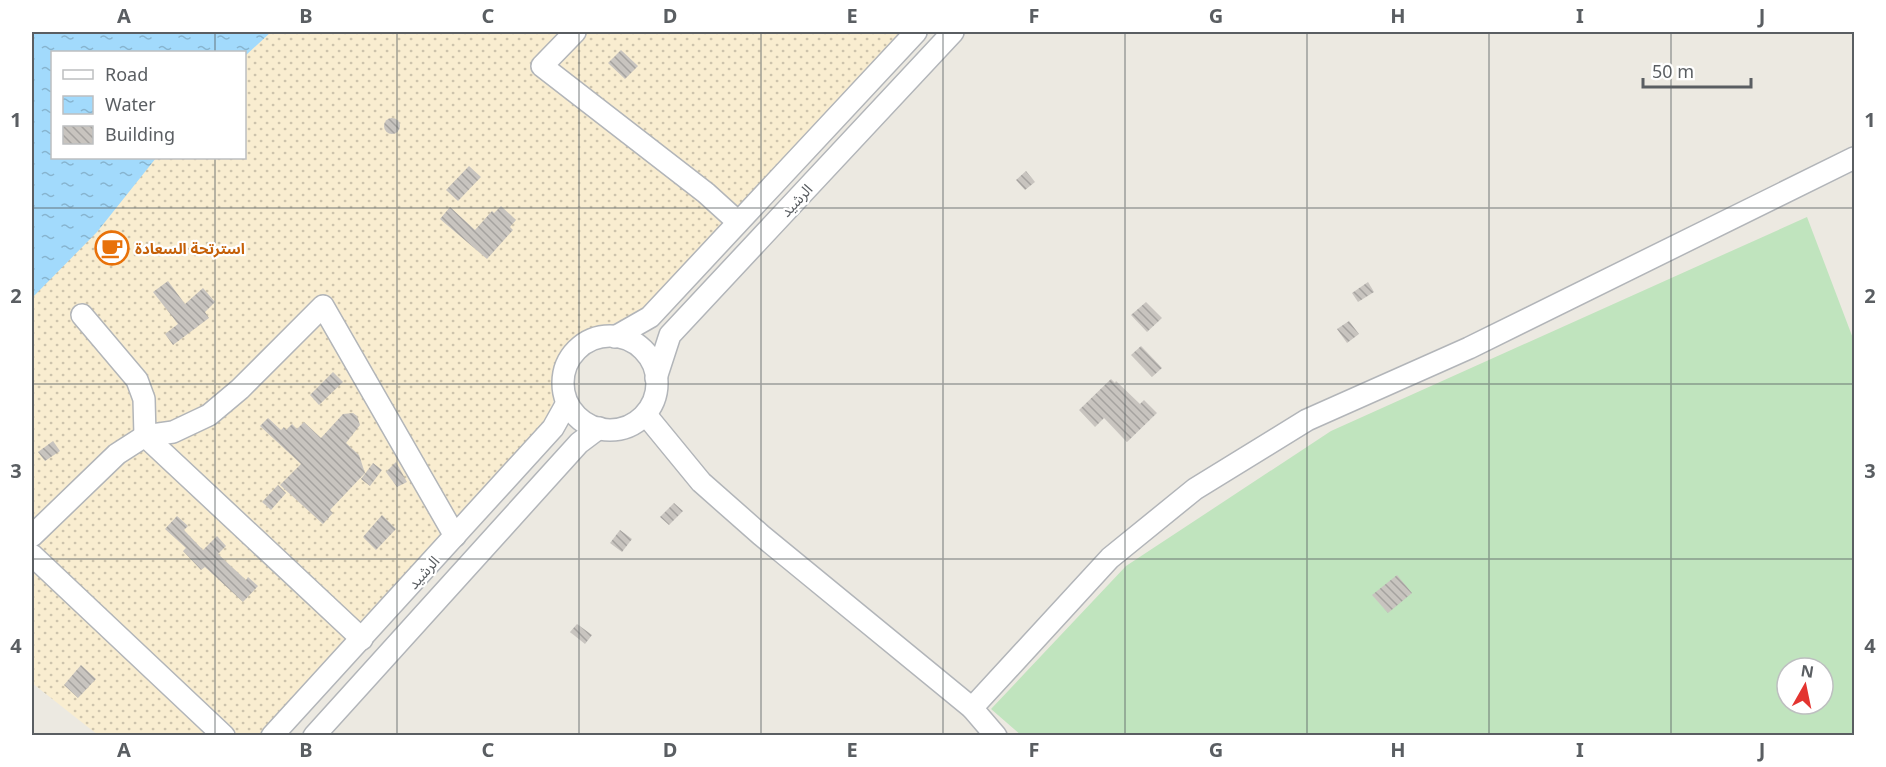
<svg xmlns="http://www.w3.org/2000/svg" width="1886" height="767" font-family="'Noto Sans','Noto Sans Arabic',sans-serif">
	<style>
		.grass { fill: #c0e4be; fill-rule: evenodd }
		.sand { fill: url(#sand-dots) }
		.water { fill: url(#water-ripples) }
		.building { fill: url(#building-back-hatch) }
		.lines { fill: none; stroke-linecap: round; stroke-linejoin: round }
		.minor-casing { stroke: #b2b5b9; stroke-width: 24 }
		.minor { stroke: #fff; stroke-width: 21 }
		.grid { fill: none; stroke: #5a5e62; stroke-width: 1.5; stroke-opacity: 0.55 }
		.labels { text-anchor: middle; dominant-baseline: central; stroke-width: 4.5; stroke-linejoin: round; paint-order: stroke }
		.street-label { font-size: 15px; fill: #5a5e62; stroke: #fff }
		.food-label { font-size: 15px; font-weight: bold; fill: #c56008; stroke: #fff; text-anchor: start }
		.neatline { fill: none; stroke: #5a5e62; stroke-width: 2 }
		.grid-label { font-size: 20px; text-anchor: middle; font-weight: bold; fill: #5a5e62 }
	</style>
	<defs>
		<pattern id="sand-dots" width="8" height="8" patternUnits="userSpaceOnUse" patternTransform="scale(1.5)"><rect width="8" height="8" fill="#f9edd0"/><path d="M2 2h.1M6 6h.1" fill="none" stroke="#cdc3ac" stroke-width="1.8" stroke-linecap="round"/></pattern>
		<pattern id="water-ripples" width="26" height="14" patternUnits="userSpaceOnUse" patternTransform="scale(1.5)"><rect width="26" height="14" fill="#a2dafc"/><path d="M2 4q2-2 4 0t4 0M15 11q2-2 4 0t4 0" fill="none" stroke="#87b4cf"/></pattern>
		<pattern id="building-back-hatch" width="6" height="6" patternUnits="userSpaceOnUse" patternTransform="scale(1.5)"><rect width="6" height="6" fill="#c8c4bf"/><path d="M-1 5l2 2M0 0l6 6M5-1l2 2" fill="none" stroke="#a5a29f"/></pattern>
	</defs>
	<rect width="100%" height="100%" fill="#ece9e1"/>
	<path class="grass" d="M1807,217l47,124v394l-832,1 -31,-27 135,-143 205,-135zM1787,668h36v36h-36z"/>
	<path class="sand" d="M166,32h746l-266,281c-28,10 -77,19 -87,52 -5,18 -4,37 -10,55l-284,315h-167l-66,-52v-508l20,-17h192v-106z"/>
	<polygon class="water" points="32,32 271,32 245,56 244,52 52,52 52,158 156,158 97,232 32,298"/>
	<g class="building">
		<polygon points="621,50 638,66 625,79 608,63"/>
		<circle cx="392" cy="126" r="8"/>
		<polygon points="469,166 481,177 458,201 446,190"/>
		<polygon points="1026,171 1035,182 1025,190 1016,180"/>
		<polygon points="501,206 516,220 510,227 513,230 487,259 440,219 450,207 475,230 492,211 494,213"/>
		<polygon points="168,281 185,304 203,288 215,302 205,312 209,318 173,345 165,334 178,324 153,292"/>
		<polygon points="1368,282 1374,292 1358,302 1352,293"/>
		<polygon points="1146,302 1162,318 1147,332 1131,315"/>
		<polygon points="1349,321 1359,334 1347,343 1337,329"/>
		<polygon points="1141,346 1162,368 1152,377 1131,355"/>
		<polygon points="333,372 343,382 319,405 310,395"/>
		<polygon points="1111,379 1115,383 1116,381 1140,404 1144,400 1157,413 1127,442 1104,418 1095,427 1079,410"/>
		<polygon points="353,413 357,416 360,425 346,443 359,455 365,473 330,510 333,513 323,524 280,485 301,464 260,426 268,418 281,430 284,427 286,430 292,424 297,429 304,422 321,438 343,414"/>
		<polygon points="53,441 60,451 45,461 38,452"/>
		<polygon points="396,462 407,482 397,487 386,472"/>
		<polygon points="373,463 382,470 370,486 361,479"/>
		<polygon points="278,485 286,493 271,510 262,502"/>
		<polygon points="674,503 683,511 669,525 660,517"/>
		<polygon points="382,515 396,529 376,550 363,537"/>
		<polygon points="177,516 188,526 184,530 203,550 217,536 226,546 218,554 246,580 248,577 258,586 243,602 205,567 201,570 183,551 186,548 165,529"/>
		<polygon points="620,530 632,539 622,552 610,543"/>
		<polygon points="1397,575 1412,593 1388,613 1372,595"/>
		<polygon points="577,624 592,635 585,644 570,632"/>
		<polygon points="81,665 96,679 78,698 64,685"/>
	</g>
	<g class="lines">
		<defs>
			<g id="minor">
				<polyline points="575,32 542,66 706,193 738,222"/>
				<polyline points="82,315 137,380 144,399 145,436 362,639"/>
				<circle cx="610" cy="383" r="47"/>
				<polyline points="615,337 650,317 916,32"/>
				<polyline points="656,378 670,335 953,32"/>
				<polyline points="646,415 701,482 761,535 972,708 996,736"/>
				<polyline points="32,536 117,454 145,436 173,432 209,415 240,389 323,306 455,536"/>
				<polyline points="32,555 224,736"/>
				<polyline points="972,708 1110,558 1195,489 1307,420 1469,348 1854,158"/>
				<polyline points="272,736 553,428 567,403"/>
				<polyline points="314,736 579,443 599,428"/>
			</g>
		</defs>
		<use href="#minor" class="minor-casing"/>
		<use href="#minor" class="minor"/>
	</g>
	<path class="grid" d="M215,32v20M397,32v704M579,32v704M761,32v704M943,32v704M1125,32v704M1307,32v704M1489,32v704M1671,32v704M215,158v578M32,208h1822M32,384h1822M32,559h1822"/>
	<defs>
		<symbol id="cafe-ring" viewBox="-11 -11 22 22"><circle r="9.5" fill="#fff" stroke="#e8710a" stroke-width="1.5"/><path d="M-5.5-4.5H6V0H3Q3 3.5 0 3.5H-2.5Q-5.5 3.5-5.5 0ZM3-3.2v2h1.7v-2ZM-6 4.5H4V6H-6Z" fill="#e8710a"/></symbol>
	</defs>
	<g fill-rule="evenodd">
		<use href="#cafe-ring" x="93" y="229" width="38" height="38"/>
	</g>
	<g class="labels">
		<g class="street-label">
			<text transform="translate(796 200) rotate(-47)">الرشيد</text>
			<text transform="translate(423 572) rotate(-48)">الرشيد</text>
		</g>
		<g class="food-label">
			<text x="135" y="248">استرتحة السعادة</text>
		</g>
	</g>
	<rect width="1886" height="767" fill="none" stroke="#ffffff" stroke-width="66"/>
	<rect x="51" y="51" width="195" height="108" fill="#ffffff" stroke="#bdbfc0" stroke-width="1.5"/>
	<rect x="63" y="70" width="30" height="9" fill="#ffffff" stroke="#bdbfc0" stroke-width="1.5"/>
	<text x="105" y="81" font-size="18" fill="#5a5e62">Road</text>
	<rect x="63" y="96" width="30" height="18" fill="url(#water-ripples)" stroke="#bdbfc0" stroke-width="1.5"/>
	<text x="105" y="111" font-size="18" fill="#5a5e62">Water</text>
	<rect x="63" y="126" width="30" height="18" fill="url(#building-back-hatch)" stroke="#bdbfc0" stroke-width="1.5"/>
	<text x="105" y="141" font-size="18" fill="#5a5e62">Building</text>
	<g transform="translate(1805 686) rotate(9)"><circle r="28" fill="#ffffff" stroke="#bdbfc0" stroke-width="1.5"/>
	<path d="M0-4.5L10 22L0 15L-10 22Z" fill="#e33430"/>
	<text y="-9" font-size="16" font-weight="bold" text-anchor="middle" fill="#5a5e62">N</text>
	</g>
	<path d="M1643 78v9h108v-9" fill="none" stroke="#5a5e62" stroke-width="3"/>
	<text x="1652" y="78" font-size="18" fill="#5a5e62" stroke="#ffffff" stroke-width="4.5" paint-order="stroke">50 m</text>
	<rect x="33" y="33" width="1820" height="701" class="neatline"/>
	<g class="grid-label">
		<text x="124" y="23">A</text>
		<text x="306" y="23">B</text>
		<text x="488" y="23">C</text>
		<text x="670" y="23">D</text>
		<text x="852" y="23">E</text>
		<text x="1034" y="23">F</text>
		<text x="1216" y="23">G</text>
		<text x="1398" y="23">H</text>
		<text x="1580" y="23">I</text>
		<text x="1762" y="23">J</text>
		<text x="16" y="127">1</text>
		<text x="1870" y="127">1</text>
		<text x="16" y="303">2</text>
		<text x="1870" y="303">2</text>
		<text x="16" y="478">3</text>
		<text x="1870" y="478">3</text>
		<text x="16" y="653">4</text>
		<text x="1870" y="653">4</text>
		<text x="124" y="757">A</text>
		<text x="306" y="757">B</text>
		<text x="488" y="757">C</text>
		<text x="670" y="757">D</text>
		<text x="852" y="757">E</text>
		<text x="1034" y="757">F</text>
		<text x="1216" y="757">G</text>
		<text x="1398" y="757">H</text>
		<text x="1580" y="757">I</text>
		<text x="1762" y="757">J</text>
	</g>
</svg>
